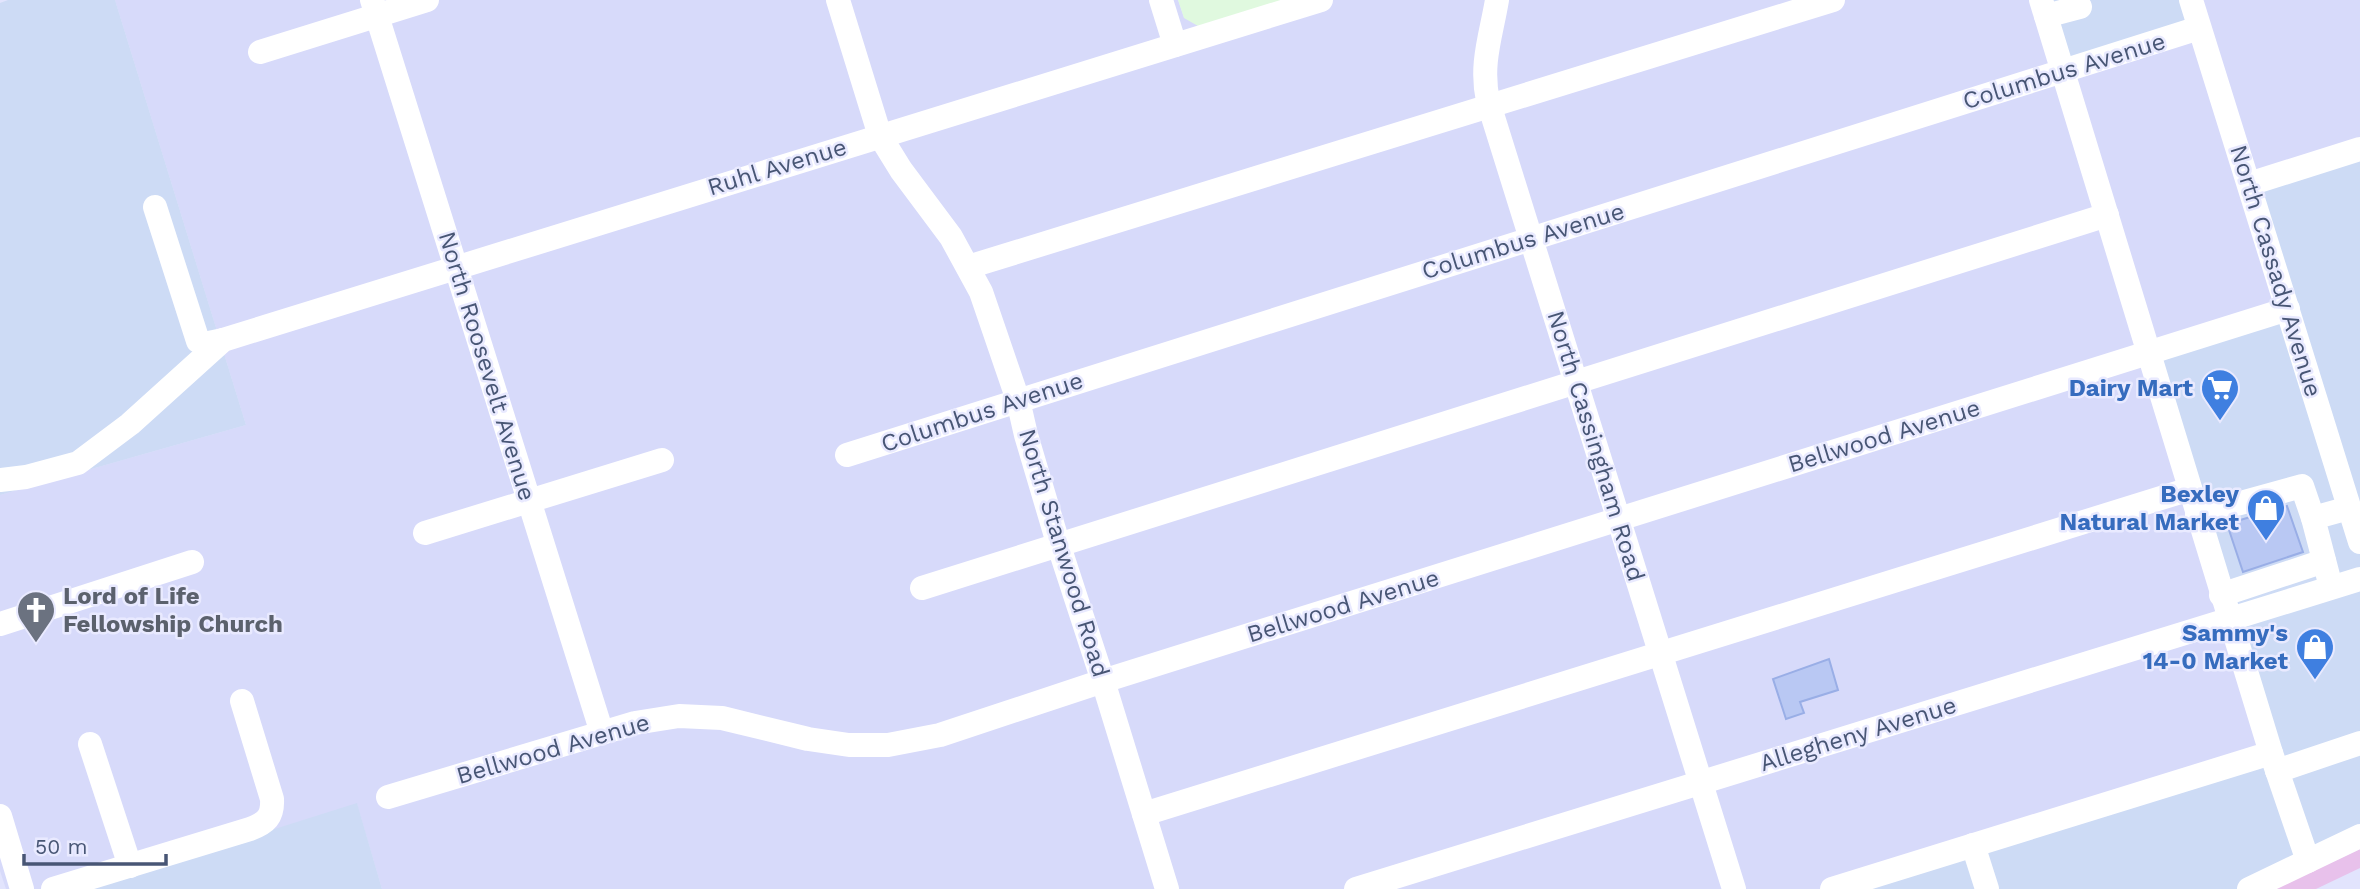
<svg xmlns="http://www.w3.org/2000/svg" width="2360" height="889" font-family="'Work Sans',sans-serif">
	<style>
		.residential { fill: #d7dafa }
		.commercial { fill: #cddbf5 }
		.education { fill: #e0f9df }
		.green { fill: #e8c1eb }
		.building { fill: #b9c8f3; stroke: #99aee6; stroke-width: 2 }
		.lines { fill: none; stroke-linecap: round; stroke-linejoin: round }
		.minor { stroke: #fff; stroke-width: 24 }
		.labels { text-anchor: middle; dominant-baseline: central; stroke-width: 5; stroke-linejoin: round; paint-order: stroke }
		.street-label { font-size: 24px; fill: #485675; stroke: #e9eaff }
		.shop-label { font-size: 24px; font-weight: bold; fill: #366cbe; stroke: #e9eaff; text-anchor: end }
		.worship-label { font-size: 24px; font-weight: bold; fill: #5b616d; stroke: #e9eaff; text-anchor: start }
	</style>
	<rect width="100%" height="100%" fill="#e2e4fd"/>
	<polygon class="residential" points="115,0 1178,0 1184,18 1283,0 2360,0 2360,153 2287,312 2272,753 1828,889 382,889 357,804 84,889 6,889 0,871 0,495 246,425"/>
	<g class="commercial">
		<polygon points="8,0 115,0 246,425 0,495 0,3"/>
		<polygon points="2035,0 2193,0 2202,28 2057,72"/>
		<polygon points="2360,153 2360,849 2275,889 1828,889 2272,753 2148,353 2287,312 2250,186"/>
		<polygon points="357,803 382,889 84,889"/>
	</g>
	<polygon class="education" points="1178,0 1283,0 1198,26 1184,18"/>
	<polygon class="green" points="2360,849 2360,868 2316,889 2275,889"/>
	<g class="building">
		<polygon points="2287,506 2303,552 2243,572 2227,524"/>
		<polygon points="1829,659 1838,690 1800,702 1804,713 1786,719 1773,679"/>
	</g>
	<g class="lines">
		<g class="minor">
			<polyline points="372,0 602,733"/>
			<polyline points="838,0 880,136 901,170 951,237 981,292 1018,400 1026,435 1058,543 1103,681 1167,889"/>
			<polyline points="1161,0 1175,45"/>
			<path d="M1497,0c-6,36 -17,64 -9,101l246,788"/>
			<polyline points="2191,0 2360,542"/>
			<polyline points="2046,16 2080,7"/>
			<polyline points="260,52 427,0"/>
			<polyline points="2249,184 2360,149"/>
			<polyline points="155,207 198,341 204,344 223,340"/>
			<polyline points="968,267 1833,0"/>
			<polyline points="847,455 2199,28"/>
			<polyline points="0,480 26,477 78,463 130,424 223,340 1321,0"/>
			<polyline points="2197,515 2302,486 2313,518"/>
			<polyline points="425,533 662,460"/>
			<polyline points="2331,587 2313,518 2349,508"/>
			<polyline points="922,588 2107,215"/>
			<polyline points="2221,595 2324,561"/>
			<polyline points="0,624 192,562"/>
			<polyline points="90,744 130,866"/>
			<polyline points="2271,753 2308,861"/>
			<polyline points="2277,771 2360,743"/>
			<polyline points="388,797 635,723 679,716 722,718 808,739 849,745 888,745 940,735 1103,681 2288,309"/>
			<polyline points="1144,814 2190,489"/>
			<polyline points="0,816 22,889"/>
			<polyline points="1973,845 1987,889"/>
			<path d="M53,889l197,-60c16,-6 23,-12 22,-30l-30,-98"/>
			<polyline points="1356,889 2360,579"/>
			<polyline points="1832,889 2271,753 2041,0"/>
			<polyline points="2249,889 2360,836"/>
		</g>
	</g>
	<defs>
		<symbol id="supermarket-pin" viewBox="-11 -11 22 30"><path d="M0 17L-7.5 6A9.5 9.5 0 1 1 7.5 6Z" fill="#3f7fe0" stroke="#e9eaff"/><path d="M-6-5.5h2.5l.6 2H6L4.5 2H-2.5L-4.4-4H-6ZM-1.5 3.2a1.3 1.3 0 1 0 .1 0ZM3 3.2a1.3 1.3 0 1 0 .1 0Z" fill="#fff"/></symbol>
		<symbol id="shop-pin" viewBox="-11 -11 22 30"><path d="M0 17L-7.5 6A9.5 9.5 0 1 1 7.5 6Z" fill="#3f7fe0" stroke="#e9eaff"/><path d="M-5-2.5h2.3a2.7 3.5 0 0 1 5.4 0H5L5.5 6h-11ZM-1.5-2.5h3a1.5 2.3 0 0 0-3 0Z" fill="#fff"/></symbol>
		<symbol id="church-pin" viewBox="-11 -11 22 30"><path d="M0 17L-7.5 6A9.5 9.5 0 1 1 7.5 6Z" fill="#6b7280" stroke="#e9eaff"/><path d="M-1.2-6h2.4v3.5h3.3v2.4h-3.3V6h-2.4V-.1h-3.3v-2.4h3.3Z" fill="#fff"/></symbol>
	</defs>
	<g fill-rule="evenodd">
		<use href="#supermarket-pin" x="2198" y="366" width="44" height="60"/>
		<use href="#shop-pin" x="2244" y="486" width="44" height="60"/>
		<use href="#church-pin" x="14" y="588" width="44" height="60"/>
		<use href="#shop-pin" x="2293" y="625" width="44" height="60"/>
	</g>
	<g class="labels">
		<g class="street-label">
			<text transform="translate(2064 71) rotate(-17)">Columbus Avenue</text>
			<text transform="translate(777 167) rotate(-17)">Ruhl Avenue</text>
			<text transform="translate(1523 241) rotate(-17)">Columbus Avenue</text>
			<text transform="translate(2276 271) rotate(73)">North Cassady Avenue</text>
			<text transform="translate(487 366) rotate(73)">North Roosevelt Avenue</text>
			<text transform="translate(982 412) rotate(-18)">Columbus Avenue</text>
			<text transform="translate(1884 436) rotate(-17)">Bellwood Avenue</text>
			<text transform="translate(1596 446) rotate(73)">North Cassingham Road</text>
			<text transform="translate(1064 553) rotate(73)">North Stanwood Road</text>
			<text transform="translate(1343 606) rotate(-17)">Bellwood Avenue</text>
			<text transform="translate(1858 734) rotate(-17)">Allegheny Avenue</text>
			<text transform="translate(553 749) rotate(-16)">Bellwood Avenue</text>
		</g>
		<g class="shop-label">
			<text x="2193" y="388">Dairy Mart</text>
			<text x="2239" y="494">Bexley<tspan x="2239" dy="28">Natural Market</tspan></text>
			<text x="2288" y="633">Sammy's<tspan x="2288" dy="28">14-0 Market</tspan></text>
		</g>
		<g class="worship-label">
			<text x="63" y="596">Lord of Life<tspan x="63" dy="28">Fellowship Church</tspan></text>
		</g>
	</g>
	<path d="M24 854v10h142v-10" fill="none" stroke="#485675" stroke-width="3.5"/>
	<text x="35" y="854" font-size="21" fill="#485675" stroke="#e9eaff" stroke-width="5" paint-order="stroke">50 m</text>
</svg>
